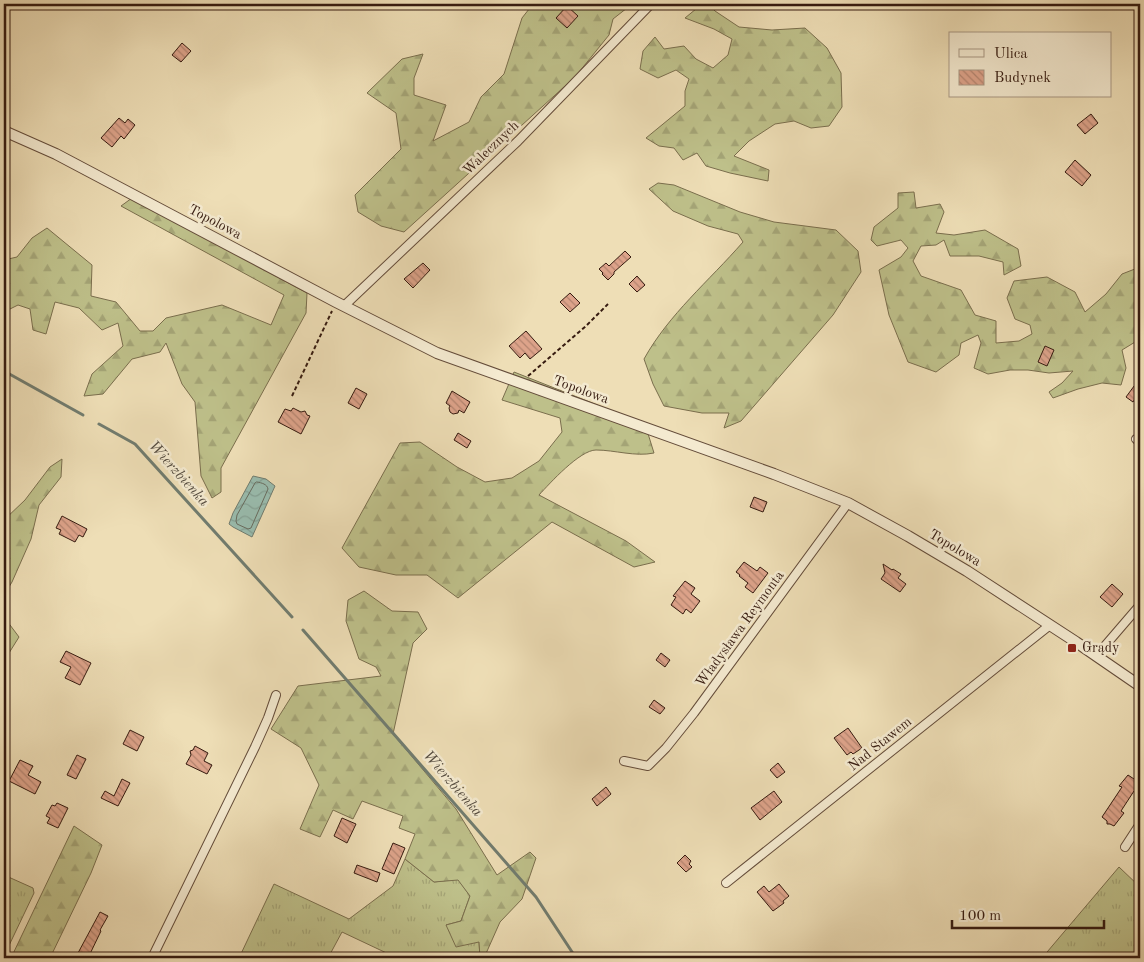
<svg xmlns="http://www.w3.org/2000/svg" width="1144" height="962" font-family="'Old Standard TT',serif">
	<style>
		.grass { fill: url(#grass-tufts); stroke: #7a6e4d }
		.forest { fill: url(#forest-firs); stroke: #7a6e4d }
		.water { fill: url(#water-waves); stroke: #717c6f }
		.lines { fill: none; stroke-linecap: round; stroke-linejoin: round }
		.shore { stroke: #686c5f; stroke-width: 1 }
		.stream { stroke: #717c6f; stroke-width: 3 }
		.building { fill: url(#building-back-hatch); stroke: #361b10 }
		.minor-casing { stroke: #644c3a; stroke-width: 10 }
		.tertiary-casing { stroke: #644c3a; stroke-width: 12 }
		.path { stroke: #361b10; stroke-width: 2; stroke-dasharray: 4 2.5; stroke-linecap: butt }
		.minor { stroke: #f4ead0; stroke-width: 8 }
		.tertiary { stroke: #f4ead0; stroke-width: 10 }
		.poi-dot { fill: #8f2418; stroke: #f4ead0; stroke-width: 2 }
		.labels { text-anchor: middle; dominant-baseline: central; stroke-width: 5; stroke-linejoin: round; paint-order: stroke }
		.street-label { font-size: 14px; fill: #361b10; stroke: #f4ead0 }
		.poi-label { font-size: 14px; fill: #361b10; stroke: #f4ead0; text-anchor: start }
		.water-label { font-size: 15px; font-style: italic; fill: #544b3f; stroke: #f4ead0 }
	</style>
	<defs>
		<pattern id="grass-tufts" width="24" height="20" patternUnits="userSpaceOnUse" patternTransform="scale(1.25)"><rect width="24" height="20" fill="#bec08a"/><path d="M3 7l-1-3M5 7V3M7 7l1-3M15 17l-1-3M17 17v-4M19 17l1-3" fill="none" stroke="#a4a476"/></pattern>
		<pattern id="forest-firs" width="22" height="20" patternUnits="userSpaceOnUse" patternTransform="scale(1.25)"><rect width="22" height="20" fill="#bec08a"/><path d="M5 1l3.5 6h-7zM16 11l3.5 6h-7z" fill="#a4a476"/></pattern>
		<pattern id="water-waves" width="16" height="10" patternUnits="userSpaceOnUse" patternTransform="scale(1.25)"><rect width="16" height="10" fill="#99bcae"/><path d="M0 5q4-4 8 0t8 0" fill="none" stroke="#84a195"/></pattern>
		<pattern id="building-back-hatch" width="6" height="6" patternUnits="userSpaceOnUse" patternTransform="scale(1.25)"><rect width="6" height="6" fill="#dda38a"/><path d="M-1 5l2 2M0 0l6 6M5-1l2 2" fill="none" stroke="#b4846f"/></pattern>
	</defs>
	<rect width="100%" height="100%" fill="#eedeb6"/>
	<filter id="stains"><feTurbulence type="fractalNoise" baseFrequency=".004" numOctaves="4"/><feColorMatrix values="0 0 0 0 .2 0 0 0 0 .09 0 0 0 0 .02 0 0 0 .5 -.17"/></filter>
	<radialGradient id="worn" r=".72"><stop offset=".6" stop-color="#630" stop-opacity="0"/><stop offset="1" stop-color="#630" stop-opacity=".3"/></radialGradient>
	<g class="grass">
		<polygon points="405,859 434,882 458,879 470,896 461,921 446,925 479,941 480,958 394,958 395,957 342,932 328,958 239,958 274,884 349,919 393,886"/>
		<polygon points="1119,867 1140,887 1140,946 1132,958 1105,958 1088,953 1071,958 1042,958"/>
		<polygon points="4,875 33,888 34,893 4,956"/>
	</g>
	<g class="forest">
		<polygon points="533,4 650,4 627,8 613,19 609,35 575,77 404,232 381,226 358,212 355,195 401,149 396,113 367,93 402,59 423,54 414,78 414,95 446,105 433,141 469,122 481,97 504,74 522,18"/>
		<polygon points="702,4 708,4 715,11 739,27 772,30 805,28 827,48 841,73 842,107 829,126 811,128 794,121 775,124 749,141 734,156 769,170 768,181 730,173 706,166 697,153 683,160 674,148 659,146 646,138 685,106 685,91 689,79 676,70 658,78 640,69 643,51 655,37 664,49 684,46 696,59 713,68 728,55 732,39 714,29 685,18"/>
		<path d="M658,183l16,2 66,27 34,10 62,8 22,21 3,21 -28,43 -92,106 -17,7 5,-15h-27l-38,-7 -11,-22 -9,-25c25,-45 65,-78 99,-117l-5,-8 -30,-8 -35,-15 -24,-22z"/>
		<polygon points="914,192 916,208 940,204 944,212 936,233 954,235 985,230 1018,249 1021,266 1004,275 1003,262 979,256 950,256 944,240 936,245 921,246 913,261 921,276 961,290 975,315 996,321 996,343 1019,341 1032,334 1030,325 1015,319 1007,298 1014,281 1047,277 1075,292 1085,312 1106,294 1122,274 1140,267 1140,339 1122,350 1126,368 1121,385 1102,383 1078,389 1053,398 1049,392 1062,383 1073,371 1049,373 1028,370 1010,370 988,374 974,368 981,343 978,335 961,343 959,355 936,372 908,362 889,315 879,270 901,257 908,248 901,240 877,246 871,240 874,227 898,208 898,193"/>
		<polygon points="132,198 307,293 306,313 221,468 221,492 212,498 201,476 195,402 182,384 166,343 160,352 132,359 103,394 84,396 92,374 123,346 118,323 102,330 79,308 55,302 46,334 33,330 30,309 18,305 4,312 4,260 17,257 32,238 47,228 92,265 91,296 116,302 140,331 153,331 166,318 222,305 271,325 284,295 121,206"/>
		<path d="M514,372l131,52 9,29c-19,4 -39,-3 -58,-3 -16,0 -46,33 -57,45l87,46 29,21 -21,5 -82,-45 -94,76 -31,-23h-31l-37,-8 -17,-19 58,-105 20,-1 37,25 28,15 27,-4 27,-17 23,-29 -2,-14 -58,-18z"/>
		<polygon points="62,459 61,477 39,505 31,539 12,582 4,595 4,520 25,500 50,467"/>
		<polygon points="364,591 392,611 418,612 427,629 413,643 393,734 456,809 497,875 530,852 536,858 522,899 500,922 484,958 480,958 479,942 456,947 446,925 461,921 470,896 458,880 434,882 405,859 415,834 399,828 403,816 362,801 353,819 333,810 320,837 300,829 319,785 301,748 271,729 298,686 381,676 376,667 359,659 346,621 348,600"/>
		<polygon points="4,617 19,637 4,661"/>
		<polygon points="74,826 102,845 91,873 50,958 11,958"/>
	</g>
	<polygon class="water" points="253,476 266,479 275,486 252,537 233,527 229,524 233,513"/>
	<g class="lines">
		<path class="shore" d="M257,482c5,1 10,2 11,7l-17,39 -3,1 -11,-5 -1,-3 1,-6 18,-32z"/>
		<g class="stream">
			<polyline points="4,371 83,415"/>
			<polyline points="99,424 135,444 292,617"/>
			<polyline points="303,630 536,897 576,958"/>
		</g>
	</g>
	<g class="building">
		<polygon points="567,6 578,16 567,28 556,18"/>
		<polygon points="182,43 191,51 181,62 172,55"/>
		<polygon points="1091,114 1098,123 1085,134 1077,125"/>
		<polygon points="119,118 125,123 128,119 135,125 124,139 121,136 112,147 101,138"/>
		<polygon points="1075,160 1091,175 1082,186 1065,172"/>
		<polygon points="625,251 631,257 614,272 614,274 608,280 602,274 603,273 599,269 606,263 609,266"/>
		<polygon points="423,263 430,270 413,288 404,279"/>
		<polygon points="637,276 645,285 637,292 629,284"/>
		<polygon points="570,293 580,303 570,312 560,302"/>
		<polygon points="526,331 542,349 530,359 525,353 520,358 509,346"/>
		<polygon points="1045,346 1054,350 1047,366 1038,362"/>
		<polygon points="1140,378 1140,391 1133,402 1126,397"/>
		<polygon points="356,388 367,394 359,409 348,403"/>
		<polygon points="452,391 470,402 464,413 459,410 458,413 453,414 450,412 449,408 450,406 446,403"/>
		<polygon points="293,408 301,412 305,411 307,415 310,416 301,434 278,422 285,409 291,411"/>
		<polygon points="458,433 471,441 467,448 454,440"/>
		<polygon points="754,497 767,502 763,512 750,507"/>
		<polygon points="62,516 87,529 83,537 79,535 75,542 59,534 61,530 56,528"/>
		<polygon points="744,562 757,571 760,567 768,573 753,593 745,587 748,583 739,576 740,575 736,572"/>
		<polygon points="883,564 892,570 893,569 901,574 898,578 906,584 900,592 881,579 885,573"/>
		<polygon points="685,581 695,588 691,594 700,601 691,613 686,609 683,614 671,605 676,597 673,596"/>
		<polygon points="1112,584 1123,594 1112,607 1100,597"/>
		<polygon points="66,651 91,663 80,685 65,678 71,667 60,662"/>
		<polygon points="661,653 670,660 665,667 656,660"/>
		<polygon points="654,700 665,708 660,714 649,707"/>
		<polygon points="848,728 862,748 853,754 851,752 847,755 834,738"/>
		<polygon points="130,730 144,737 137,751 123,744"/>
		<polygon points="195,746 208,753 204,761 212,765 207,774 186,764 191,755 190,751 193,750"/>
		<polygon points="77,755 86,759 76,779 67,775"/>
		<polygon points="20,760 33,766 28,775 41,782 35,794 9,781"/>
		<polygon points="778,763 785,772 777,778 770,770"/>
		<polygon points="1128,775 1140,783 1140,795 1134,791 1121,811 1124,813 1114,826 1110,824 1107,824 1107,821 1102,817 1122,787 1119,786"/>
		<polygon points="122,779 130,783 118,806 101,798 105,791 114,796"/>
		<polygon points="606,787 611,794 597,806 592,799"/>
		<polygon points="774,791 782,802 760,820 751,808"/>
		<polygon points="57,803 68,808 58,828 47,823 50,818 46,816 52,805 55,806"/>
		<polygon points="342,818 356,824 347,843 334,836"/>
		<polygon points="393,843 405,848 394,874 382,869"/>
		<polygon points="685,855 691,861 689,864 692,867 686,872 677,863"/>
		<polygon points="357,865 380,873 377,882 354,873"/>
		<polygon points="779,884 789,896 783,901 784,903 773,911 757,892 764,886 769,892"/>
		<polygon points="100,912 108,916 100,930 101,931 88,958 78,953"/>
	</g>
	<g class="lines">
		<defs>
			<g id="minor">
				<polyline points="344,306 518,141 651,4"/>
				<polyline points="1136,439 1140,443"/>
				<polyline points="1097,655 1140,605"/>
				<polyline points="624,761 648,766 666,748 694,713 848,503"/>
				<polyline points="1125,847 1140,824"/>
				<polyline points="726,883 1050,625"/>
				<polyline points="152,958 255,747 268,718 276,695"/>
			</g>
			<polyline id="tertiary" points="4,131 56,154 336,302 437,353 774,474 848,503 908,536 967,571 1076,642 1140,686"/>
		</defs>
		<use href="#minor" class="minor-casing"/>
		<use href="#tertiary" class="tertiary-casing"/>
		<g class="path">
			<polyline points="528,376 586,326 608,304"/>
			<polyline points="292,396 332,311"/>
		</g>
		<use href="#minor" class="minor"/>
		<use href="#tertiary" class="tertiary"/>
	</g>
	<rect class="poi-dot" x="1067" y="643" width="10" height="10" rx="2.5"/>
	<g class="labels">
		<g class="street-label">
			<text transform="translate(491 148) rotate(-44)">Walecznych</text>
			<text transform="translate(215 222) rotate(28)">Topolowa</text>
			<text transform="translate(581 390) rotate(20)">Topolowa</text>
			<text transform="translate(955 548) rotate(31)">Topolowa</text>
			<text transform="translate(740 629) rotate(-54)">Władysława Reymonta</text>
			<text transform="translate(880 744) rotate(-39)">Nad Stawem</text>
		</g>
		<g class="poi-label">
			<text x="1082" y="648">Grądy</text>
		</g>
		<g class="water-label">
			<text transform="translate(178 474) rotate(48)">Wierzbienka</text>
			<text transform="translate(452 784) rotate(49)">Wierzbienka</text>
		</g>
	</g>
	<rect width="1144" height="962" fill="none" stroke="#eedeb6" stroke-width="20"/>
	<rect x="5" y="5" width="1134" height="952" fill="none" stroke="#361b10" stroke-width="2.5"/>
	<rect x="10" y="10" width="1124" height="942" fill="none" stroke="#361b10"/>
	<rect x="949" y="32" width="162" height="65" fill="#f4ead0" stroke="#a89783"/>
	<rect x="959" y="49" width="25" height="8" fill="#f4ead0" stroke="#a89783"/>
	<text x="994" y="58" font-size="15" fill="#361b10">Ulica</text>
	<rect x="959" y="70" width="25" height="15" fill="url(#building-back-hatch)" stroke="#a89783"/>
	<text x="994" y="82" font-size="15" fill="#361b10">Budynek</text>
	<path d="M952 920v8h152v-8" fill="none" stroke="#361b10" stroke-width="2.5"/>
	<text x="959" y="920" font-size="15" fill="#361b10" stroke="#f4ead0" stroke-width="4" paint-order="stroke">100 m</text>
	<rect width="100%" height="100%" filter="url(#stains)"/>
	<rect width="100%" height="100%" fill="url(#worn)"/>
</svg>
